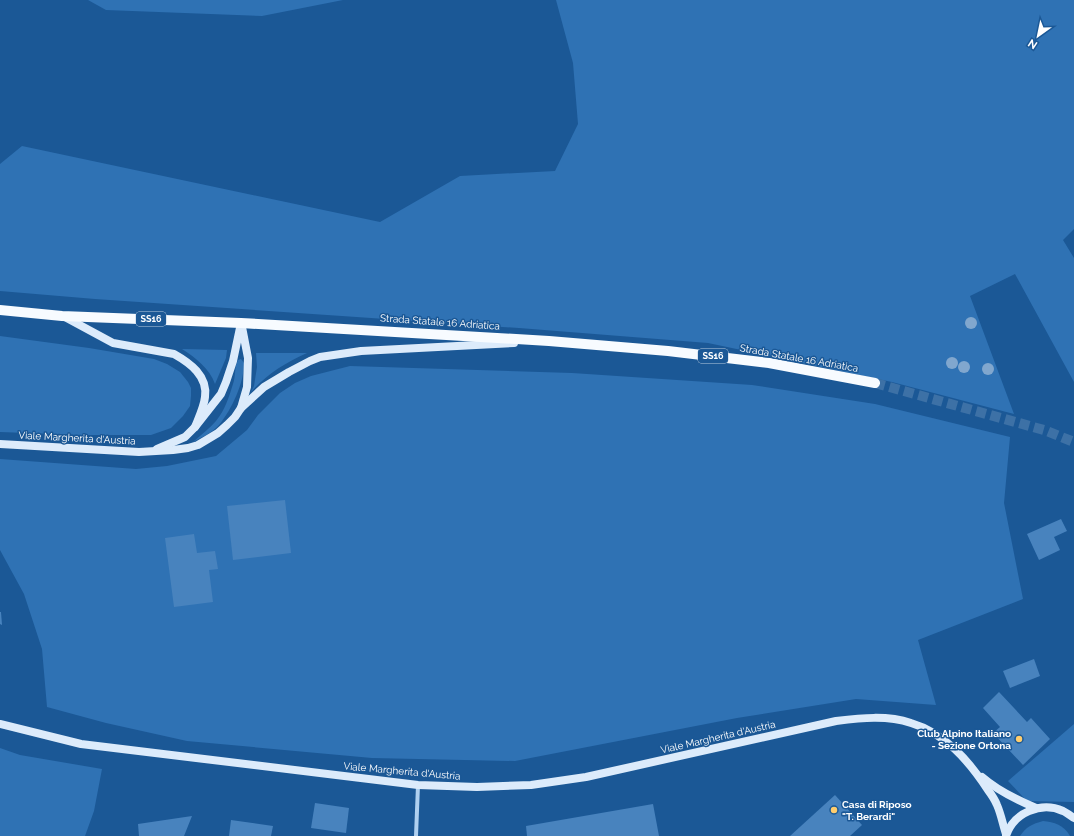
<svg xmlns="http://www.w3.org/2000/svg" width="1074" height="836" font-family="Raleway,sans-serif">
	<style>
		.green { fill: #2f72b4 }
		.building { fill: #4883be }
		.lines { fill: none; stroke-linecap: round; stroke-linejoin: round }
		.primary-tunnel { stroke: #3d71a6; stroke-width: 10; stroke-dasharray: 10 5; stroke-linecap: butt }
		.street { stroke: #afd0f0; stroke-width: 4 }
		.secondary { stroke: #dcebfb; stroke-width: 8 }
		.primary { stroke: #f7fbff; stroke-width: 10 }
		.tree { fill: #81a7ce }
		.poi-dot { fill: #ffcd6d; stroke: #1b5896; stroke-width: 1.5 }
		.labels { text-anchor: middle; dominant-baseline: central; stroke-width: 3; stroke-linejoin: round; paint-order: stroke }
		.shield { fill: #1b5896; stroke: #bbcde0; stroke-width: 1 }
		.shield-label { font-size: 9px; font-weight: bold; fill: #fff }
		.street-label { font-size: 10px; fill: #fff; stroke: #1b5896 }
		.poi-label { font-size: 10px; font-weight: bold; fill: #fff; stroke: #1b5896; text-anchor: end }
	</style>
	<rect width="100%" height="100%" fill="#1b5896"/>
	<g class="green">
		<polygon points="88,0 343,0 262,16 106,10"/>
		<polygon points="556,0 1074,0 1074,229 1063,240 1074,258 1074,382 1015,274 970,296 1014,414 892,382 708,343 519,328 95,299 0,291 0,164 22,146 380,222 460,176 555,171 578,124 573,63"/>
		<polygon points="0,336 89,348 154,359 167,364 180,372 188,382 191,388 191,396 190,406 183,416 171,428 151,435 82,435 0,432"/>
		<path d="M182,349l45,1 -1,8 -11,26c-5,-15 -20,-27 -33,-35z"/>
		<path d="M256,353h51c-22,10 -40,21 -56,39l3,-6 3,-19z"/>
		<path d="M241,359l3,4c0,20 -12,46 -25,62 -7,8 -17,12 -26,17 8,-7 17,-14 23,-21 9,-11 13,-24 17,-37 3,-8 1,-17 5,-24z"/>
		<polygon points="350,366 572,373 752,385 875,404 1010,437 1004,503 1023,599 918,640 936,705 856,699 737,718 515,761 372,758 187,741 106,723 47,707 42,649 24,594 0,550 0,459 136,469 167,466 216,456 247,430 258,415 280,393 295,383 311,376"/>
		<polygon points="1074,724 1074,802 1027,801 1008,781"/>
		<polygon points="0,748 20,755 102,769 94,811 85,836 0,836"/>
		<path d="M1043,821c11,1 21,4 27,15h-50c6,-9 12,-12 23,-15z"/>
	</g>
	<g class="building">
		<polygon points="285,500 291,553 233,560 227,506"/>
		<polygon points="1061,519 1067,531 1054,537 1060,550 1039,560 1027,534"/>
		<polygon points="194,534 197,553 215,551 218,569 209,570 213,602 174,607 165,538"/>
		<polygon points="0,612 1,612 2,625 0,624"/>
		<polygon points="1034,659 1040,676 1010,688 1003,671"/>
		<polygon points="999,692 1027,722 1031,718 1050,739 1023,765 993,733 1000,727 983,708"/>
		<polygon points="835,795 862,825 850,836 790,836"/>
		<polygon points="315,803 349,808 346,833 311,828"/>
		<polygon points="653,804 659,836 527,836 526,826"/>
		<polygon points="192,816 184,836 139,836 138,824"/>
		<polygon points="231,820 273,826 271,836 229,836"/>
	</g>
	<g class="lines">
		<polyline class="primary-tunnel" points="875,383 1044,430 1074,442"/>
		<polyline class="street" points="416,836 418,785"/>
		<g class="secondary">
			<path d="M63,316l50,27 61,11c16,9 34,22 31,43 -1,10 -6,20 -10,30"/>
			<polyline points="241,408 247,387 248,358 242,327"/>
			<polyline points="0,444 139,452 173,450 188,448 198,445 218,433 227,425 235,417 241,408 264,387 289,372 310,361 320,357 361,351 514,343"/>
			<polyline points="157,449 185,437 195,427 221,394 226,382 233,361 241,323"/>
			<path d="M0,724l81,20 337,41 59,2 54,-2 55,-8 250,-56c25,-3 51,-6 75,2 34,10 58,38 77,67 3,4 7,10 9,15 4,9 6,20 9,29"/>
			<path d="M982,777c16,14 35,23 54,31"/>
			<path d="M1006,836c7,-23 35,-35 57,-25 4,2 8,5 11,7"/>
		</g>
		<polyline class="primary" points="0,310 62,316 241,323 549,341 668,351 769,363 875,383"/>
	</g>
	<g class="tree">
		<circle cx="971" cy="323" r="6"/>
		<circle cx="952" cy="363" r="6"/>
		<circle cx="964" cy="367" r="6"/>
		<circle cx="988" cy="369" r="6"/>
	</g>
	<g class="poi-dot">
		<circle cx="1019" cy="739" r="4"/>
		<circle cx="834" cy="810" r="4"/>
	</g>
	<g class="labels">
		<g class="shield">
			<rect x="136" y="312" width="30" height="14" rx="3"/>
			<rect x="698" y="349" width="30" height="14" rx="3"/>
		</g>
		<g class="shield-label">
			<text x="151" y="319">SS16</text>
			<text x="713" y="356">SS16</text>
		</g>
		<g class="street-label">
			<text transform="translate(440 322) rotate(4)">Strada Statale 16 Adriatica</text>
			<text transform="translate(799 358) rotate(10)">Strada Statale 16 Adriatica</text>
			<text transform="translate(77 438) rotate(3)">Viale Margherita d'Austria</text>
			<text transform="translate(718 737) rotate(-13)">Viale Margherita d'Austria</text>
			<text transform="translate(402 771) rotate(5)">Viale Margherita d'Austria</text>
		</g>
		<g class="poi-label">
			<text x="1011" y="733">Club Alpino Italiano<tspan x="1011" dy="12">- Sezione Ortona</tspan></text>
			<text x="842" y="804" text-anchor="start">Casa di Riposo<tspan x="842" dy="12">"T. Berardi"</tspan></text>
		</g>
	</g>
	<g transform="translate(1038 36) rotate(213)" stroke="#1b5896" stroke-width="3" paint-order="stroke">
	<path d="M0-3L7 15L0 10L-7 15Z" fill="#ffffff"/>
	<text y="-6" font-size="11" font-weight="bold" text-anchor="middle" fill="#ffffff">N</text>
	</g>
</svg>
